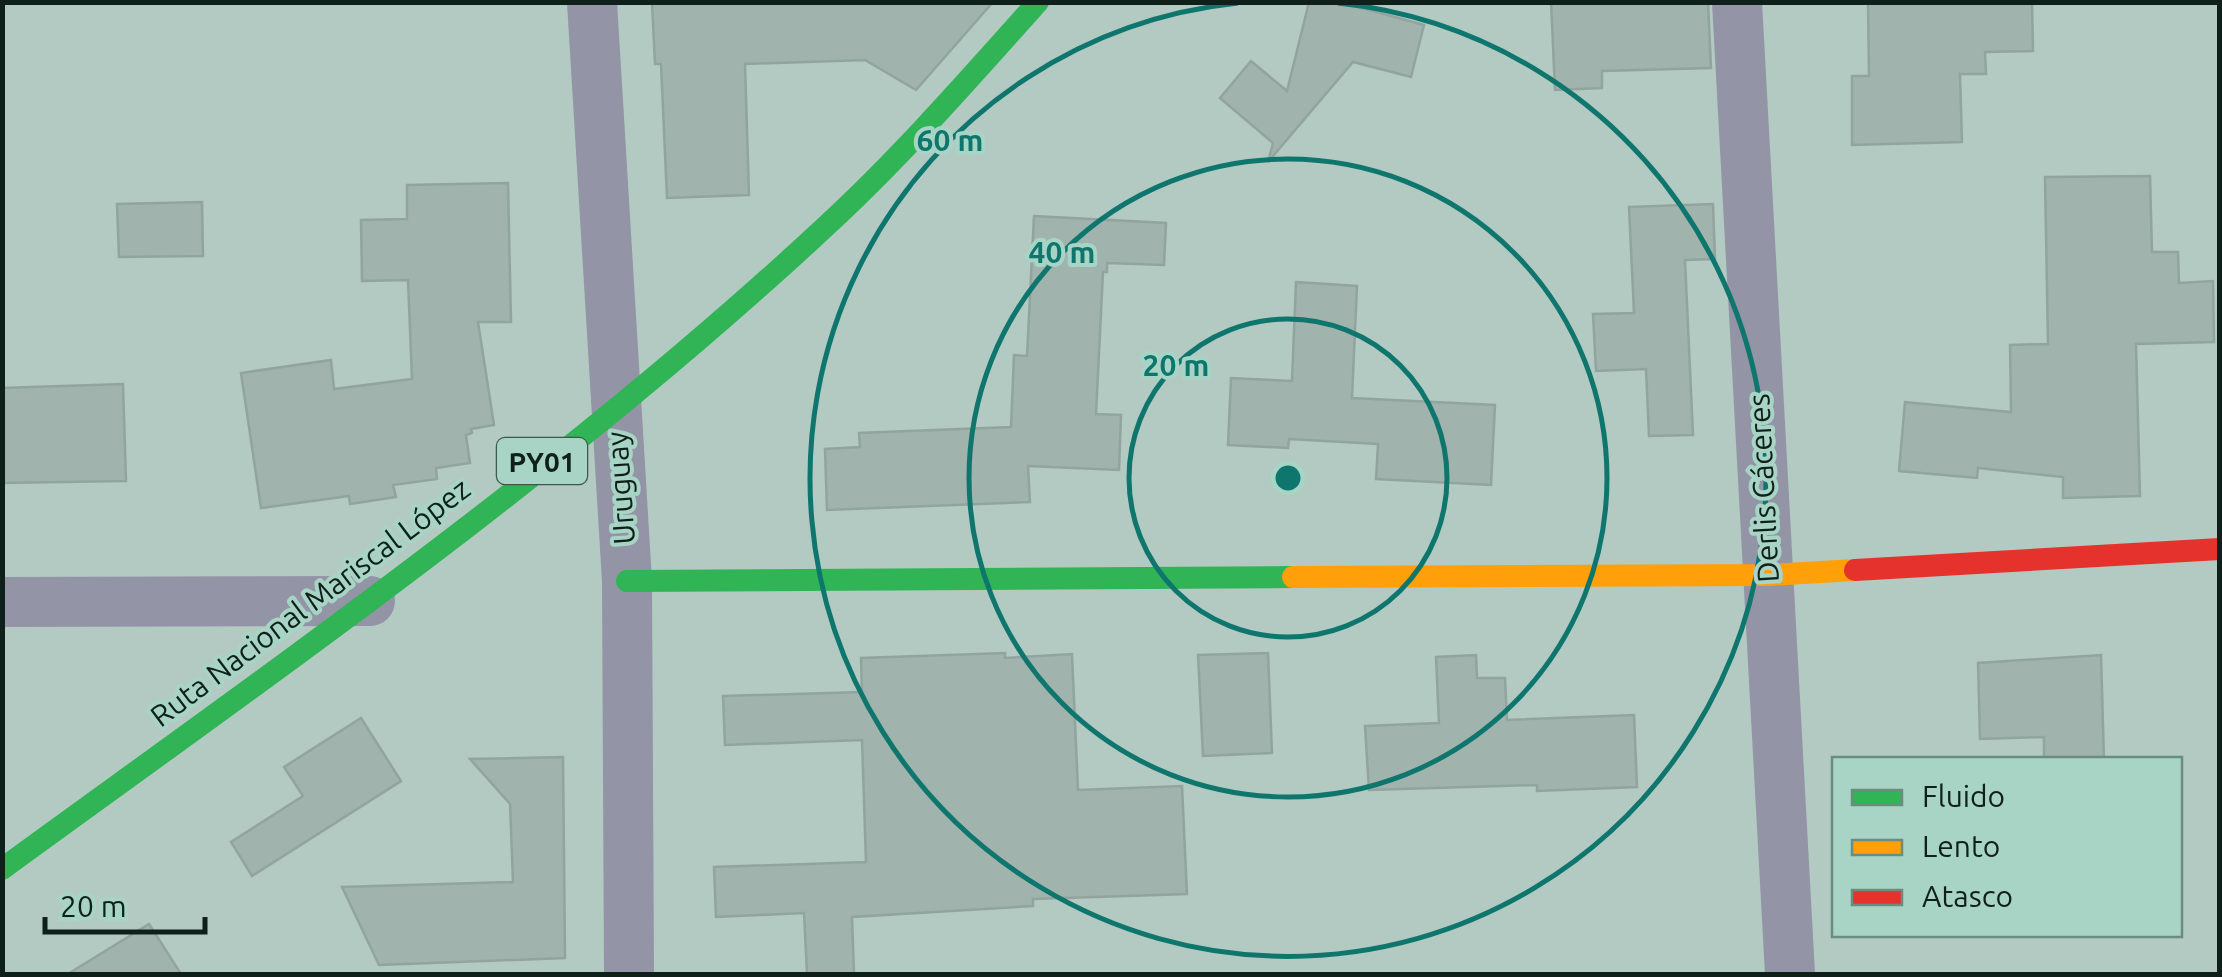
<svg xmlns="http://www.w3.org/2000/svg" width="2222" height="977" font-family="Ubuntu,sans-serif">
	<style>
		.building { fill: #a0b3ad; stroke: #92a49e; stroke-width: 2.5 }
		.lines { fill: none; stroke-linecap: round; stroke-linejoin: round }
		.street { stroke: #9394a5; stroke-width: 50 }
		.fast { stroke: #30b455; stroke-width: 22 }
		.slow { stroke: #ff9f0a; stroke-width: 22 }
		.jam { stroke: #e5322d; stroke-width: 22 }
		.ring { fill: none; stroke: #0f766e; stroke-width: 5 }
		.labels { text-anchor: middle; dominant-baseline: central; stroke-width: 8; stroke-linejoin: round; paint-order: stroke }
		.shield { fill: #a8d4c5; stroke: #3d564e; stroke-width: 2.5 }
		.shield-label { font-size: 28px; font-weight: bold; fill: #0f201b }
		.street-label { font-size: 30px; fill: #0f201b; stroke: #a8d4c5 }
		.centre { fill: #0f766e; stroke: #a8d4c5; stroke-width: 5 }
		.ring-label { font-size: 30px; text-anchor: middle; font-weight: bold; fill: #0f766e; stroke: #a8d4c5; stroke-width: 8; stroke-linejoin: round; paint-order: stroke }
	</style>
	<rect width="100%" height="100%" fill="#b2cac2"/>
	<g class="building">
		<polygon points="652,2 993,2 916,90 865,60 745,64 749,195 667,198 661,64 655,64"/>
		<polygon points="1309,2 1340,2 1424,25 1411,77 1353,62 1268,162 1273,143 1220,98 1251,61 1287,91"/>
		<polygon points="1551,2 1708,2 1711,68 1602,71 1602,88 1555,90"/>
		<polygon points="1868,2 2032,2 2033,51 1985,52 1986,74 1960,74 1962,142 1852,145 1852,76 1869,76"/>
		<polygon points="2150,176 2152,252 2178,252 2179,283 2213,281 2214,342 2136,344 2140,496 2063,498 2063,477 1978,468 1977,478 1899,471 1905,402 2011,412 2010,345 2048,344 2045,177"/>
		<polygon points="508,183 511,322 478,322 494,425 471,429 472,433 466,435 470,463 436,468 437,479 393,485 396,497 350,504 349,496 261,508 241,373 331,360 334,389 412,379 408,280 362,281 361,220 407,219 407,185"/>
		<polygon points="202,202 203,256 119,257 117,204"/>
		<polygon points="1713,204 1715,259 1685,260 1693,435 1649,436 1646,369 1596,371 1593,314 1634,313 1629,207"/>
		<polygon points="1034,216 1166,223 1164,265 1107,263 1107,272 1103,272 1096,414 1121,415 1119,470 1028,466 1030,502 827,510 825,449 860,447 859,433 1011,427 1014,355 1027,356"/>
		<polygon points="1296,282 1357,286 1352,398 1495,405 1491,485 1376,479 1378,444 1289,439 1288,448 1228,445 1231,378 1292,381"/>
		<polygon points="123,384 126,481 2,483 2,388"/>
		<polygon points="1005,653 1005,658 1072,654 1078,790 1182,786 1187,894 1033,899 1033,906 852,917 854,974 807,974 804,913 716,917 714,867 866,862 862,740 725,745 723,696 862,692 861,658"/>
		<polygon points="1268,653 1272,753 1203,756 1198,655"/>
		<polygon points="1476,655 1477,678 1505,678 1507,720 1634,715 1637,787 1537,791 1537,785 1369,790 1365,726 1439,723 1436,657"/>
		<polygon points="2101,655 2104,760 2044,760 2044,737 1980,739 1978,663"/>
		<polygon points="361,718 401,781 252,876 231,842 303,796 284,767"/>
		<polygon points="563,757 565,958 379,965 342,887 513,882 510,804 470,759"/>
		<polygon points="149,924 181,974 68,974"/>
	</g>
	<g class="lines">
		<g class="street">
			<polyline points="592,2 627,581 629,974"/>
			<polyline points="1737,2 1790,974"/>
			<polyline points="2,602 370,601"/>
		</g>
		<g class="fast">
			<polyline points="627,581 1293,577"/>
			<path d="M2,869c280,-204 569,-405 823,-642 76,-70 144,-148 213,-225"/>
		</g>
		<polyline class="slow" points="1293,577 1768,575 1855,570"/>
		<polyline class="jam" points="1855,570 2220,549"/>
	</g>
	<g class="ring">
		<circle cx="1288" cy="478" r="159"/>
		<circle cx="1288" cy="478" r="319"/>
		<path d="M1338 3A478 478 0 1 1 1238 3"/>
	</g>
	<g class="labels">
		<rect class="shield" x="497" y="438" width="90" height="46" rx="8"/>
		<g class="shield-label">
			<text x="542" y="461">PY01</text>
		</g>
		<g class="street-label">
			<text transform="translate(620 488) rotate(-94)">Uruguay</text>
			<text transform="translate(1763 488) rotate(-93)">Derlis Cáceres</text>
			<text transform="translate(310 602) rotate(-37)">Ruta Nacional Mariscal López</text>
		</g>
	</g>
	<circle cx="1288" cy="478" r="15" class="centre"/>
	<g class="ring-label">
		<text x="950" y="151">60 m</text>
		<text x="1062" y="263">40 m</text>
		<text x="1176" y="376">20 m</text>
	</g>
	<rect width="2222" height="977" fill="none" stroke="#0f201b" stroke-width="10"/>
	<rect x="1832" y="757" width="350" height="180" fill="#a8d4c5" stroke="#6b8c81" stroke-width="2.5"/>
	<rect x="1852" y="790" width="50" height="15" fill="#30b455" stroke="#6b8c81" stroke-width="2.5"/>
	<text x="1922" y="807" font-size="30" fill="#0f201b">Fluido</text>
	<rect x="1852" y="840" width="50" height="15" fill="#ff9f0a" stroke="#6b8c81" stroke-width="2.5"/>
	<text x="1922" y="857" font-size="30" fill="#0f201b">Lento</text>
	<rect x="1852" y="890" width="50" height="15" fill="#e5322d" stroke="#6b8c81" stroke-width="2.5"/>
	<text x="1922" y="907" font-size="30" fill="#0f201b">Atasco</text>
	<path d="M45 917v15h160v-15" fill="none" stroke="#0f201b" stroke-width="5"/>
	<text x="60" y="917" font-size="30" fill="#0f201b" stroke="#a8d4c5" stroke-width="8" paint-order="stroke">20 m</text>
</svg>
